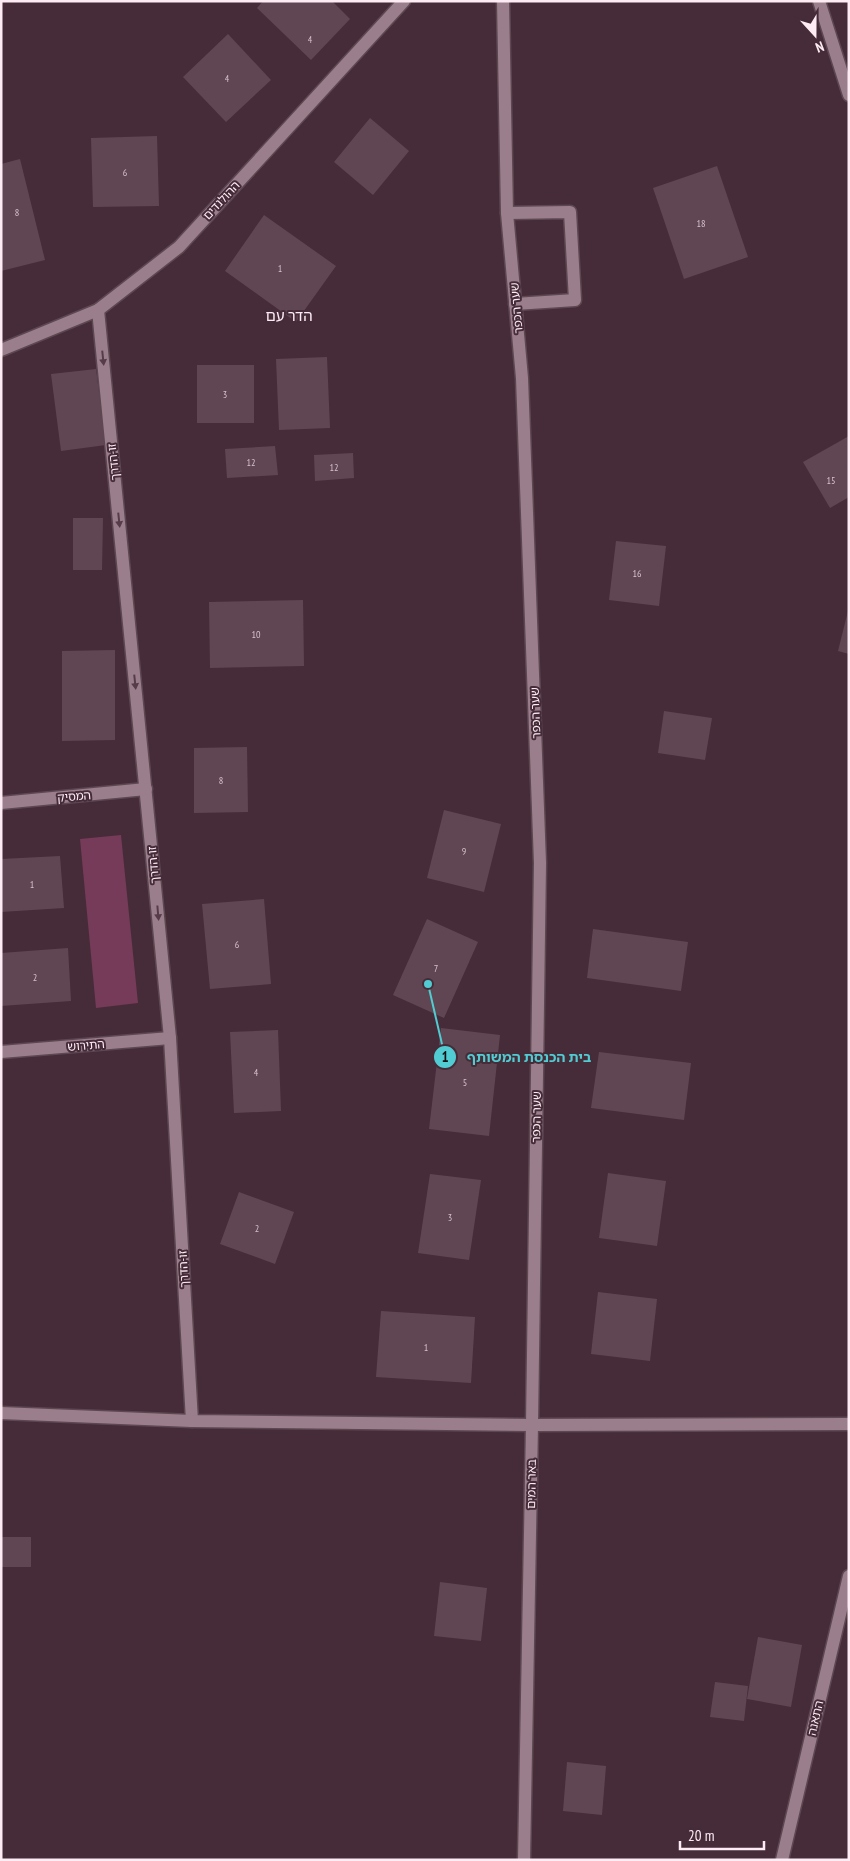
<svg xmlns="http://www.w3.org/2000/svg" width="850" height="1861" font-family="'PT Sans Narrow','Noto Sans Hebrew',sans-serif">
	<style>
		.green { fill: #753b59 }
		.building { fill: #604652 }
		.lines { fill: none; stroke-linecap: round; stroke-linejoin: round }
		.lane-casing { stroke: #5d4852; stroke-width: 15 }
		.street-casing { stroke: #5d4852; stroke-width: 15 }
		.secondary-casing { stroke: #5d4852; stroke-width: 15 }
		.lane { stroke: #9b7e8b; stroke-width: 12 }
		.street { stroke: #9b7e8b; stroke-width: 12 }
		.secondary { stroke: #9b7e8b; stroke-width: 12 }
		.oneway { fill: #563c49 }
		.labels { text-anchor: middle; dominant-baseline: central; stroke-width: 4; stroke-linejoin: round; paint-order: stroke }
		.number-label { font-size: 10px; fill: #d6c2cc }
		.street-label { font-size: 12px; fill: #fdecf4; stroke: #452c38 }
		.quarter-label { font-size: 15px; fill: #fdecf4; stroke: #452c38 }
		.leader { fill: none; stroke: #51ccd2; stroke-width: 2 }
		.callout-dot { fill: #51ccd2; stroke: #452c38; stroke-width: 2 }
		.mark-label { font-size: 15px; text-anchor: middle; font-weight: bold; fill: #111 }
		.callout-label { font-size: 14px; text-anchor: middle; font-weight: bold; fill: #51ccd2; stroke: #452c38; stroke-width: 4; stroke-linejoin: round; paint-order: stroke }
	</style>
	<rect width="100%" height="100%" fill="#452c38"/>
	<polygon class="green" points="121,835 138,1003 96,1008 80,839"/>
	<g class="building">
		<polygon points="263,1 332,1 350,19 311,60 257,8"/>
		<polygon points="228,34 271,80 226,122 183,77"/>
		<polygon points="370,118 409,151 373,195 334,162"/>
		<polygon points="157,136 159,206 93,207 91,138"/>
		<polygon points="20,159 45,260 1,271 1,164"/>
		<polygon points="717,166 748,257 684,279 653,188"/>
		<polygon points="264,215 336,266 296,322 225,271"/>
		<polygon points="327,357 330,428 279,430 276,359"/>
		<rect x="197" y="365" width="57" height="58"/>
		<polygon points="96,369 106,445 61,451 51,374"/>
		<polygon points="849,436 849,497 830,508 803,462"/>
		<polygon points="275,446 278,475 227,478 225,449"/>
		<polygon points="353,453 354,478 315,481 314,455"/>
		<polygon points="73,518 103,518 102,570 73,570"/>
		<polygon points="616,541 666,546 659,606 609,600"/>
		<polygon points="303,600 304,666 210,668 209,602"/>
		<polygon points="848,611 849,611 849,654 838,651"/>
		<polygon points="115,650 115,740 62,741 62,651"/>
		<polygon points="664,711 712,718 705,760 658,753"/>
		<polygon points="247,747 248,812 194,813 194,748"/>
		<polygon points="444,810 501,824 484,892 427,878"/>
		<polygon points="60,856 64,908 1,912 1,859"/>
		<polygon points="264,899 271,984 210,989 202,904"/>
		<polygon points="427,919 478,942 444,1018 393,995"/>
		<polygon points="593,929 688,942 681,991 587,978"/>
		<polygon points="68,948 71,1001 1,1006 1,953"/>
		<polygon points="441,1028 500,1035 489,1136 429,1129"/>
		<polygon points="278,1030 281,1111 234,1113 230,1032"/>
		<polygon points="599,1052 691,1063 684,1120 591,1108"/>
		<polygon points="608,1173 666,1181 657,1246 599,1238"/>
		<polygon points="430,1174 481,1180 469,1260 418,1253"/>
		<polygon points="239,1192 294,1212 275,1264 220,1244"/>
		<polygon points="598,1292 657,1299 650,1361 591,1354"/>
		<polygon points="381,1311 475,1317 471,1383 376,1377"/>
		<rect x="1" y="1537" width="30" height="30"/>
		<polygon points="440,1582 487,1588 481,1641 434,1636"/>
		<polygon points="758,1637 802,1645 791,1707 747,1699"/>
		<polygon points="715,1682 748,1686 744,1721 710,1717"/>
		<polygon points="567,1762 606,1766 602,1815 563,1811"/>
	</g>
	<g class="lines">
		<defs>
			<polyline id="lane" points="507,213 570,212 575,300 515,304"/>
			<g id="street">
				<polyline points="819,1 849,95"/>
				<polyline points="98,310 170,1038 192,1421"/>
				<polyline points="1,350 98,310 179,247 404,1"/>
				<polyline points="1,803 146,789"/>
				<polyline points="1,1052 170,1038"/>
				<polyline points="524,1860 532,1425"/>
				<polyline points="782,1860 849,1576"/>
			</g>
			<g id="secondary">
				<polyline points="503,1 507,213 522,378 540,863 532,1425"/>
				<polyline points="1,1413 192,1421 532,1425 849,1424"/>
			</g>
		</defs>
		<use href="#lane" class="lane-casing"/>
		<use href="#street" class="street-casing"/>
		<use href="#secondary" class="secondary-casing"/>
		<use href="#lane" class="lane"/>
		<use href="#street" class="street"/>
		<use href="#secondary" class="secondary"/>
	</g>
	<defs><path id="oneway-solid" d="M-6-.8H1V-3.2L6.5 0L1 3.2V.8H-6Z" transform="scale(1.25)"/></defs>
	<g class="oneway">
		<use href="#oneway-solid" transform="translate(103 358) rotate(84)"/>
		<use href="#oneway-solid" transform="translate(119 520) rotate(84)"/>
		<use href="#oneway-solid" transform="translate(135 682) rotate(84)"/>
		<use href="#oneway-solid" transform="translate(158 913) rotate(85)"/>
	</g>
	<g class="labels">
		<g class="number-label">
			<text x="310" y="39">4</text>
			<text x="227" y="78">4</text>
			<text x="125" y="172">6</text>
			<text x="17" y="212">8</text>
			<text x="701" y="223">18</text>
			<text x="280" y="268">1</text>
			<text x="225" y="394">3</text>
			<text x="251" y="462">12</text>
			<text x="334" y="467">12</text>
			<text x="831" y="480">15</text>
			<text x="637" y="573">16</text>
			<text x="256" y="634">10</text>
			<text x="221" y="780">8</text>
			<text x="464" y="851">9</text>
			<text x="32" y="884">1</text>
			<text x="237" y="944">6</text>
			<text x="436" y="968">7</text>
			<text x="35" y="977">2</text>
			<text x="256" y="1072">4</text>
			<text x="465" y="1082">5</text>
			<text x="450" y="1217">3</text>
			<text x="257" y="1228">2</text>
			<text x="426" y="1347">1</text>
		</g>
		<g class="street-label">
			<text transform="translate(221 200) rotate(-47)">ההולנדים</text>
			<text transform="translate(516 308) rotate(-95)">שער הכפר</text>
			<text transform="translate(113 462) rotate(-96)">זו-הדרך</text>
			<text transform="translate(535 713) rotate(-92)">שער הכפר</text>
			<text transform="translate(74 796) rotate(-5)">המסיק</text>
			<text transform="translate(153 865) rotate(-95)">זו-הדרך</text>
			<text transform="translate(86 1045) rotate(-5)">התירוש</text>
			<text transform="translate(536 1117) rotate(-89)">שער הכפר</text>
			<text transform="translate(183 1269) rotate(-93)">זו-הדרך</text>
			<text transform="translate(531 1484) rotate(-89)">באר המים</text>
			<text transform="translate(815 1718) rotate(-77)">התאנה</text>
		</g>
		<g class="quarter-label">
			<text x="289" y="315">הדר עם</text>
		</g>
	</g>
	<path class="leader" d="M428 984L445 1057"/>
	<g class="callout-dot">
		<circle cx="428" cy="984" r="5"/>
		<circle cx="445" cy="1057" r="12"/>
	</g>
	<g class="mark-label">
		<text x="445" y="1062">1</text>
	</g>
	<g class="callout-label">
		<text x="529" y="1062">בית הכנסת המשותף</text>
	</g>
	<rect width="850" height="1861" fill="none" stroke="#fdecf4" stroke-width="5"/>
	<g transform="translate(815 35) rotate(159)" stroke="#452c38" stroke-width="4" paint-order="stroke">
	<path d="M0-4L9 19L0 12L-9 19Z" fill="#fdecf4"/>
	<text y="-8" font-size="14" font-weight="bold" text-anchor="middle" fill="#fdecf4">N</text>
	</g>
	<path d="M680 1841v8h84v-8" fill="none" stroke="#fdecf4" stroke-width="2.5"/>
	<text x="688" y="1841" font-size="15" fill="#fdecf4" stroke="#452c38" stroke-width="4" paint-order="stroke">20 m</text>
</svg>
